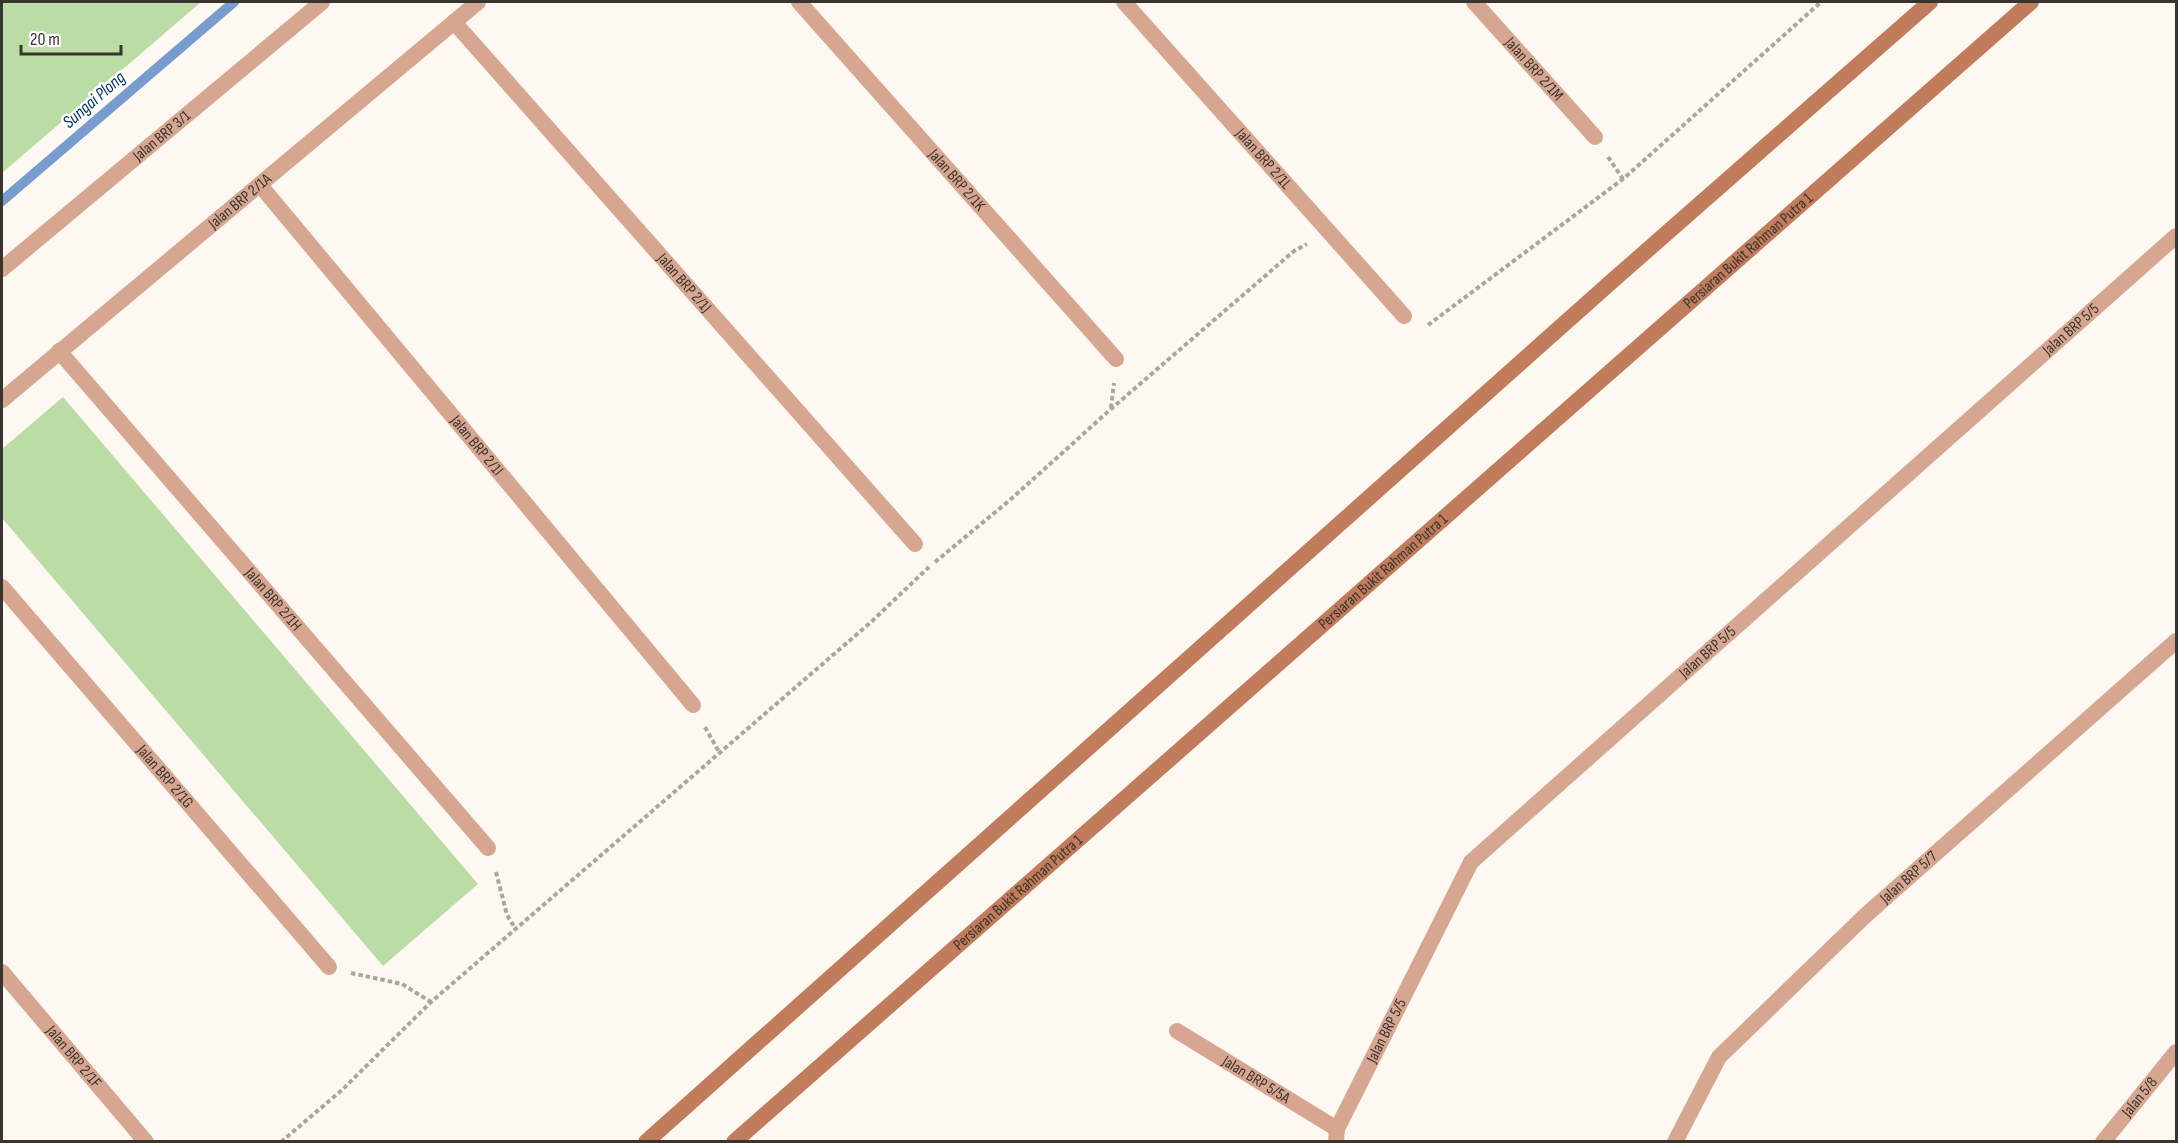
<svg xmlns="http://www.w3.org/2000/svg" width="2178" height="1143" font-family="'Sofia Sans Condensed',sans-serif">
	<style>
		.green { fill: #bbdca5 }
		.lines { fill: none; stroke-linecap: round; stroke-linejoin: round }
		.stream { stroke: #789ccd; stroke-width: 10 }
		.path { stroke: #aba59f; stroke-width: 4; stroke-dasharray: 4.5 3; stroke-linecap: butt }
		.minor { stroke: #d6a690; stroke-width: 16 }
		.tertiary { stroke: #d6a690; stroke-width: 16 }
		.secondary { stroke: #c17c5c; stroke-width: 16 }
		.labels { text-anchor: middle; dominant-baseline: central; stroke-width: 5; stroke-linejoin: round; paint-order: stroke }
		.street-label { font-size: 16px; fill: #3a342f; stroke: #fff }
		.water-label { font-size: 18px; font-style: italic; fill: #02326d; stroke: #fff }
	</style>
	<rect width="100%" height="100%" fill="#fef8f2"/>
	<g class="green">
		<polygon points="2,2 201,2 2,173"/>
		<polygon points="63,397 478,884 383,966 2,518 2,449"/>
	</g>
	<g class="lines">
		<polyline class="stream" points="2,201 234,2"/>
		<g class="path">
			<polyline points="1608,157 1623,179"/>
			<polyline points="1428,325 1623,179 1821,2"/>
			<polyline points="1111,408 1114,383"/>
			<polyline points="935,562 1010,500 1111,409 1294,251 1307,244"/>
			<polyline points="705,727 719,752"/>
			<polyline points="496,872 507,915 516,930"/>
			<polyline points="351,973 402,984 431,1002"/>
			<polyline points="281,1142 342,1090 431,1002 870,623 929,567"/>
		</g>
		<g class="minor">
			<path id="s1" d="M799,2l317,357"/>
			<path id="s2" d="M1124,2l280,314"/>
			<path id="s3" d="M1474,2l121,135"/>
			<path id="s4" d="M454,22l461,522"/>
			<path id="s5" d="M260,185l433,520"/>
			<path id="s6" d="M59,351l429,497"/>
			<path id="s7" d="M2,400l476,-398"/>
			<path id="s8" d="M2,587l327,380"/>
			<path id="s9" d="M2,972l144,170"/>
			<path id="s10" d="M1177,1031l160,98"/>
			<path id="s11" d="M1336,1142l1,-13 134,-267 705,-626"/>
			<path id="s12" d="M1675,1142l44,-85 148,-143 309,-273"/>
			<path id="s13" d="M2103,1142l73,-90"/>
		</g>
		<path class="tertiary" id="s14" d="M2,269l320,-267"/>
		<g class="secondary">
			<polyline points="646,1142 1611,282 1930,2"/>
			<path id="s15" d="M734,1142l1297,-1140"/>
		</g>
	</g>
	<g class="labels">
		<g class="street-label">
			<text stroke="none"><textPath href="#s3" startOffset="90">Jalan BRP 2/1M</textPath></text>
			<text stroke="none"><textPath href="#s14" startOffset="208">Jalan BRP 3/1</textPath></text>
			<text stroke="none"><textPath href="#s2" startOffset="210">Jalan BRP 2/1L</textPath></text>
			<text stroke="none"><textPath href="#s1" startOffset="238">Jalan BRP 2/1K</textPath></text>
			<text stroke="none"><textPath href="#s7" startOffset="310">Jalan BRP 2/1A</textPath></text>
			<text stroke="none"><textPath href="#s15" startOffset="1350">Persiaran Bukit Rahman Putra 1</textPath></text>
			<text stroke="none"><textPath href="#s4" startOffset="348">Jalan BRP 2/1J</textPath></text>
			<text stroke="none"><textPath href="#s11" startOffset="1114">Jalan BRP 5/5</textPath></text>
			<text stroke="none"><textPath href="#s5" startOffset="339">Jalan BRP 2/1I</textPath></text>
			<text stroke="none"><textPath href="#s15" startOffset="864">Persiaran Bukit Rahman Putra 1</textPath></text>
			<text stroke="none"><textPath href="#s6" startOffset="328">Jalan BRP 2/1H</textPath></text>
			<text stroke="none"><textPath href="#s11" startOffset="628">Jalan BRP 5/5</textPath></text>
			<text stroke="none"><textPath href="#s8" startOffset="250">Jalan BRP 2/1G</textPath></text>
			<text stroke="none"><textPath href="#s12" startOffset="357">Jalan BRP 5/7</textPath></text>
			<text stroke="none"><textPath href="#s15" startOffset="378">Persiaran Bukit Rahman Putra 1</textPath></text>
			<text stroke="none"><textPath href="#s11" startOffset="123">Jalan BRP 5/5</textPath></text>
			<text stroke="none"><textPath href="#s9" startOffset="111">Jalan BRP 2/1F</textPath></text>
			<text stroke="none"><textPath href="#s10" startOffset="93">Jalan BRP 5/5A</textPath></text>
			<text stroke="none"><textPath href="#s13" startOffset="58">Jalan 5/8</textPath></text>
		</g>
		<g class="water-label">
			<text transform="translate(94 100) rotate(-41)">Sungai Plong</text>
		</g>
	</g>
	<rect width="2178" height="1143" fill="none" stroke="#3a342f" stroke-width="6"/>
	<path d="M21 45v9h100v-9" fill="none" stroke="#3a342f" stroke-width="3"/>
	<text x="30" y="45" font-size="18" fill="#3a342f" stroke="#ffffff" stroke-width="4.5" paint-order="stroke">20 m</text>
</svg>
